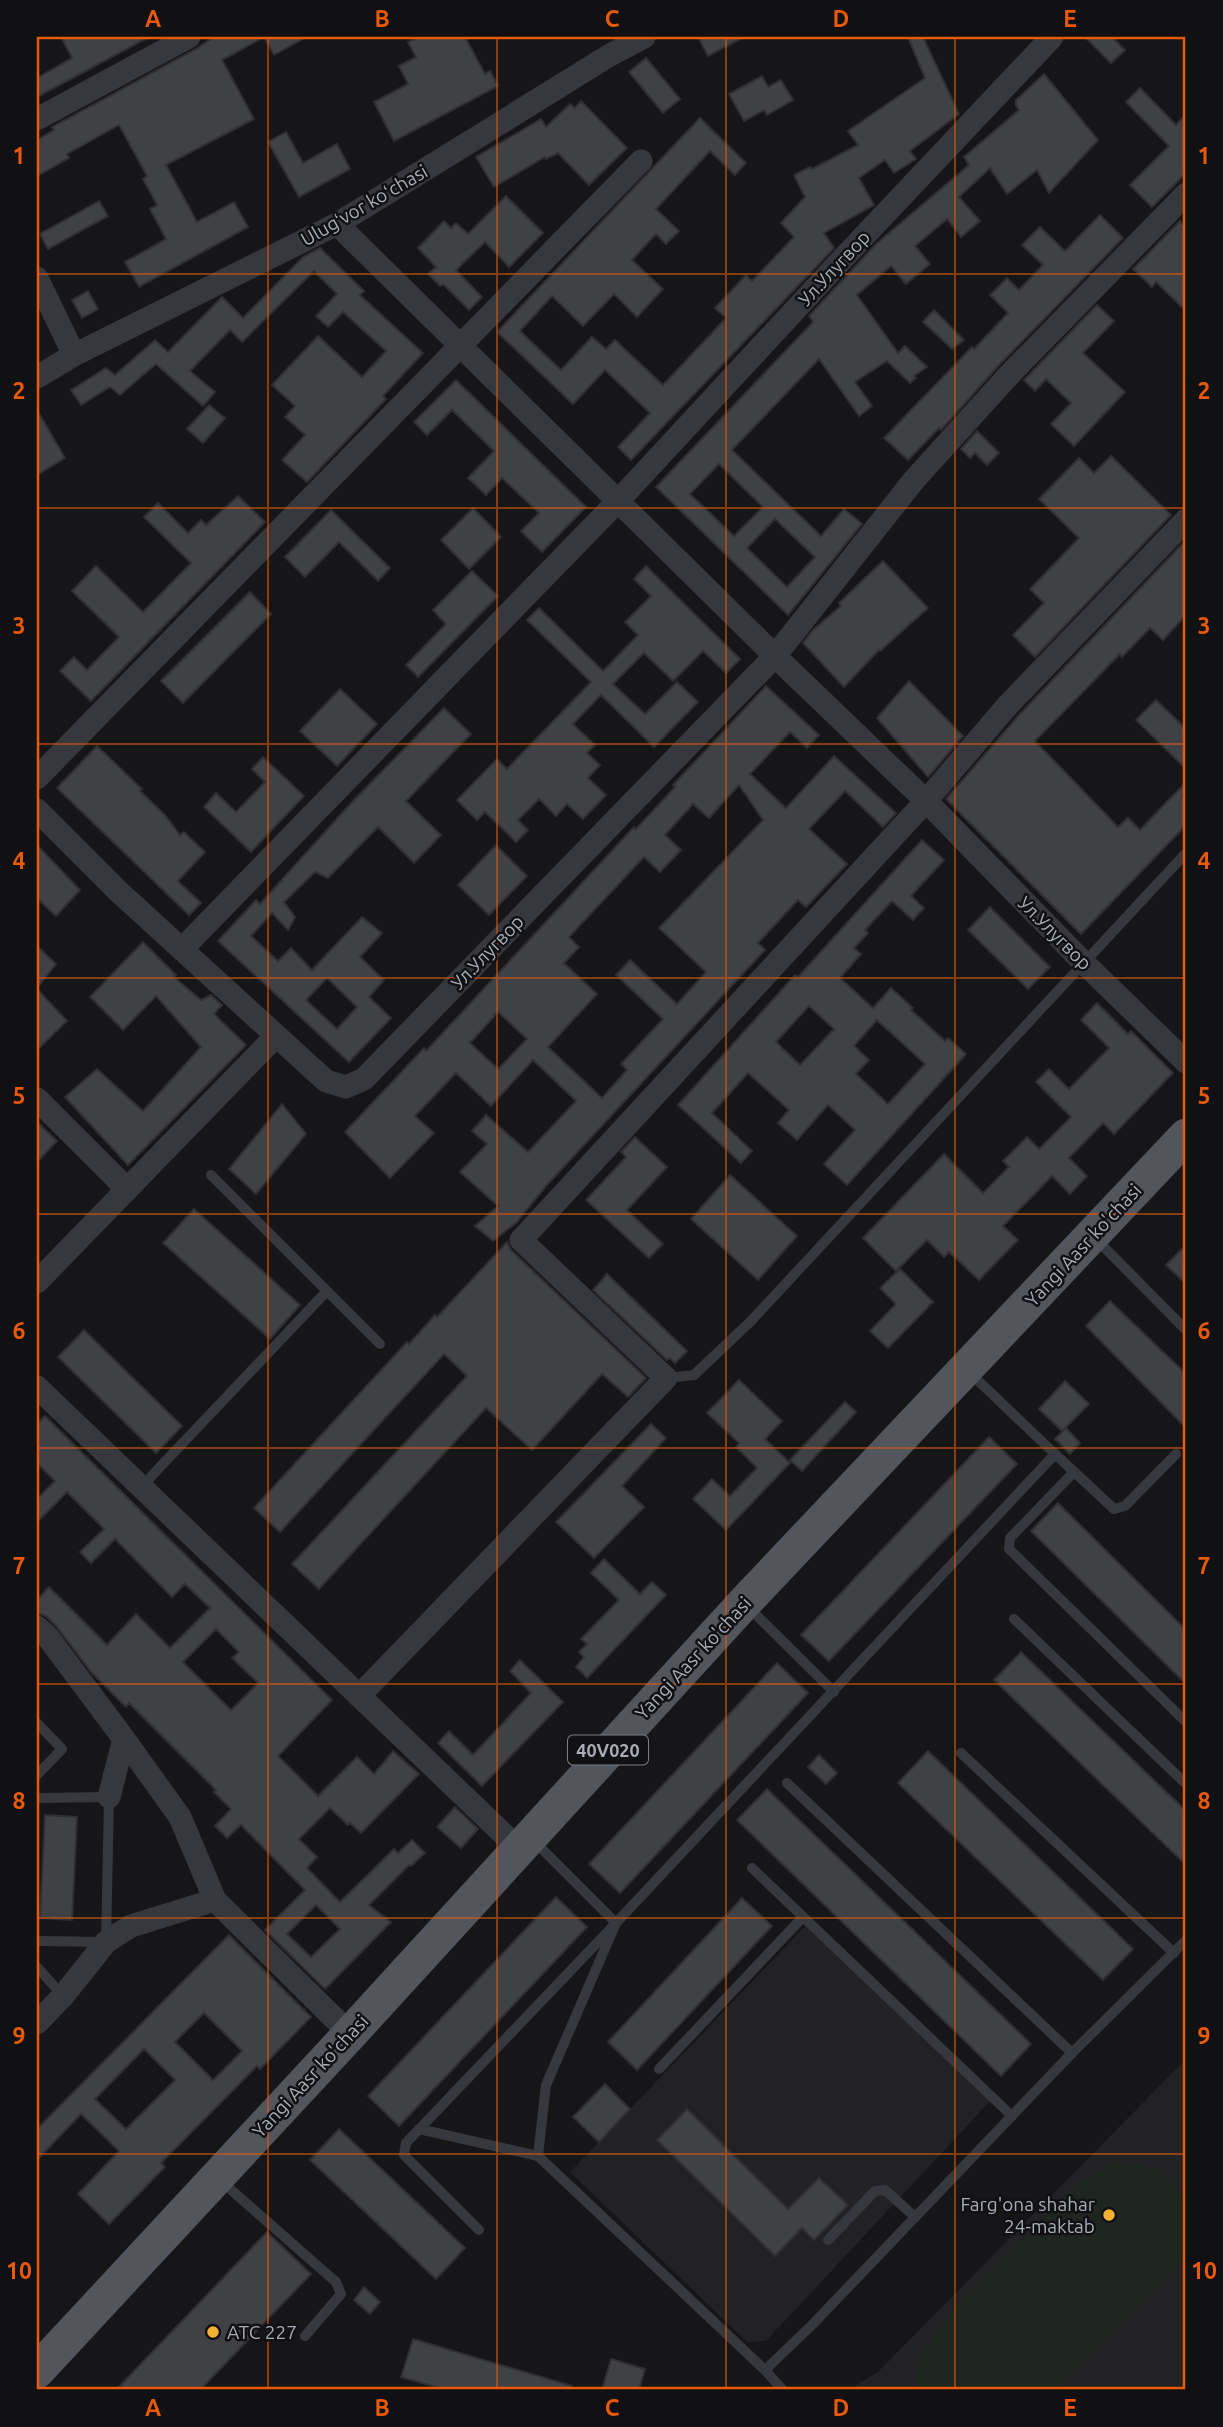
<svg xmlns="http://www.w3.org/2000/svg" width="1223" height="2427" font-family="Ubuntu,sans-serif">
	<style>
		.built { fill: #222225 }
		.green { fill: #1e261f }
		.building { fill: #404145; stroke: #303034; stroke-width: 2; fill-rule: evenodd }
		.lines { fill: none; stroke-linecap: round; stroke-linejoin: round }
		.service { stroke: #37383d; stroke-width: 10 }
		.minor { stroke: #37383d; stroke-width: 23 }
		.primary { stroke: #53555c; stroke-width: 35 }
		.grid { fill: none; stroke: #e8590c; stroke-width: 2; stroke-opacity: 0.55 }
		.poi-dot { fill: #f2b134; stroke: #111113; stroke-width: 2.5 }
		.labels { text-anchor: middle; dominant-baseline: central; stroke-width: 5; stroke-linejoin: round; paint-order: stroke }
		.shield { fill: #111113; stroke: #7b7e86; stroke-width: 2 }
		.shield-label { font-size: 18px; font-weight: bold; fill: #a8adb8 }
		.street-label { font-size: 19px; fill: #a8adb8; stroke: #111113 }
		.poi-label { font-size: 19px; fill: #a8adb8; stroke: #111113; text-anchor: end }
		.neatline { fill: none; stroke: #e8590c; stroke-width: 2.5 }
		.grid-label { font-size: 23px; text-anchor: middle; font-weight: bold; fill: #e8590c }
	</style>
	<rect width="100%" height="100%" fill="#161618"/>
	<g class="built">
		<polygon points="808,1923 992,2099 766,2341 747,2342 570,2172"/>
		<polygon points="1186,2059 1186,2390 849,2390 879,2371"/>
	</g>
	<path class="green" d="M1113,2163c43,0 73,14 73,61 0,19 2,26 -8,42l-124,124h-138c-13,-42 79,-121 107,-150 15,-15 29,-33 45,-47 14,-13 29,-21 45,-30z"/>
	<g class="building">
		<polygon points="61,37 149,37 37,97 37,78 72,58"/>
		<polygon points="214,37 306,37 274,55 264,37 222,60 254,119 166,165 197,222 234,202 248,227 139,287 125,262 166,239 150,209 157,205 143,179 147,176 119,125 67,154 69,158 37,176 37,140 54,130 52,127 196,49"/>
		<polygon points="419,37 465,37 485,74 490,71 498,86 394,141 374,102 408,84 399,66 416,57 408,42"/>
		<polygon points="698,37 744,37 708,56"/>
		<polygon points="908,37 923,37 959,114 910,151 916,159 894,173 885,160 859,178 874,205 824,233 834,248 631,460 618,447 650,413 605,370 573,404 497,332 700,118 746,163 735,175 710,151 656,209 679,231 666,244 656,234 632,260 663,289 637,317 614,294 583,326 552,296 520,331 561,370 592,337 606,349 615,340 663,385 726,318 715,308 746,275 752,281 794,237 781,223 805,197 794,175 810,167 812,169 858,145 848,131 925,78"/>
		<polygon points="1085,37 1112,37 1125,50 1111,63"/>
		<polygon points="646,58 680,99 663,113 629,72"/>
		<path d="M1044,74l54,66 -49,53 -12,-23 -30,24 -17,-26 -31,29 21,24 -19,16 -14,-18 -32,27 15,18 -24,20 -15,-18 -34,29 41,58 7,-7 22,21 -13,9 2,2 -6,5 -23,-22 -32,21 17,24 -13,10 -40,-57 -87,91 89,86 23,-27 18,15 -74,91 -132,-128 157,-165 -4,-6 67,-72 93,-79 -5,-8 55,-47 -3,-4v-6zM719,464l44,43 -29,29 -44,-42zM775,519l40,38 -28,30 -40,-39z"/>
		<polygon points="762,76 768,87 781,80 793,100 767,115 764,110 744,121 729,94"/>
		<polygon points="1140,88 1176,125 1186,114 1186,173 1152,207 1130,185 1169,146 1126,102"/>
		<polygon points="581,101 627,148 589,185 558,153 546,159 545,157 494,187 476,157 541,119 546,127 570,104 575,108"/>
		<polygon points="286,132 303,163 337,144 350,169 299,197 268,142"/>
		<polygon points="506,196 543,233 509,267 485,242 456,270 482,297 469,310 443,284 440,286 428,274 436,267 418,248 444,221 451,228 456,223 468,234"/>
		<polygon points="99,201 108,216 48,249 40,234"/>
		<polygon points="1100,215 1123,238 999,365 941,430 939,428 908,460 884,438 972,347 974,349 1008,313 990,295 1007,278 1019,290 1043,265 1022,245 1040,227 1065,251"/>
		<polygon points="1180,221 1186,227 1186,311 1156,282 1152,287 1133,269"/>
		<polygon points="320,248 364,291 360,295 423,353 383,396 386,399 307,482 282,460 305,435 285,417 295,406 272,385 318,336 362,377 386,351 343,312 328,327 316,316 337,294 314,271 242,342 230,330 190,371 215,392 203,406 156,364 120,395 110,387 81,405 71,390 106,368 115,375 155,340 168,352 222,297 243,318 303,257"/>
		<polygon points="88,291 98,309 82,318 72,300"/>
		<polygon points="1097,305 1114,321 1083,353 1125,392 1074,446 1051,424 1071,403 1046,379 1035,391 1024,380"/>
		<polygon points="934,310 964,340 952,349 923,322"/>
		<polygon points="456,380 586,507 542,552 521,531 539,513 502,478 486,495 468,478 494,451 452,410 427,435 414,422"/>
		<polygon points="209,405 225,418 203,443 187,429"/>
		<polygon points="37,410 65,458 37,475"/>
		<polygon points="977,431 999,453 987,465 975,453 970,458 961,449"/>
		<polygon points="1111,456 1171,515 1035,657 1013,635 1044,603 1030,589 1079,538 1039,499 1079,458 1094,473"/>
		<polygon points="238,496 265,522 91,701 60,671 74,657 87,670 119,637 72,591 96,566 143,612 191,563 144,517 158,503 188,533 201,520 206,525"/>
		<polygon points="473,508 501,537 469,569 441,540"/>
		<polygon points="331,510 390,568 378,581 339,542 305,577 285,557"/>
		<polygon points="1186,540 1186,615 1163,640 1150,628 1122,657 1120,654 1035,741 1118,827 1128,818 1140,830 1186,782 1186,825 1081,934 946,799 1019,715"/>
		<polygon points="883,561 928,608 880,651 879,650 844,687 803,643 813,630 841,606 839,603"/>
		<polygon points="646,566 740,659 726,673 703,651 673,681 644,653 613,684 645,714 677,682 698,702 654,747 601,695 573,724 595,745 587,753 600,765 588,778 606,795 583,819 567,804 556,816 539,799 518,820 528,830 516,842 485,812 477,820 457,800 497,759 507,769 591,682 527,620 539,608 603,671 638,635 625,622 651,596 634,579"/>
		<polygon points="472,571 498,596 418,677 406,665 446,624 433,610"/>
		<polygon points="250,592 271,614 183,703 161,681"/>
		<polygon points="909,681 963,736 928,777 877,718"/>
		<path d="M766,686l53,49 -12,13 -17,-16 -40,42 36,34 48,-52 62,57 -13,14 -38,-36 -36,38 38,35 -41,43 -8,-7 -40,43 7,7 -219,236 -29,36 -24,19 -18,-15 23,-20 -38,-34 27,-28 -15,-13 14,-16 42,37 48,-51 -43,-41 -42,46 -35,-33 -41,43 19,17 -44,45 -45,-46 79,-84 2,3 208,-224 2,2 39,-42 -2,-2zM739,785l24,35 -104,108 47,44 -29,32 -47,-44 -14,15 47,44 -42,45 6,6 -25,28 -54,-51 49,-53 -33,-31 15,-16 -10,-10 75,-80 16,15 21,-22 -16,-15 28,-31 16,14zM498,1012l29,27 -29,30 -28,-26z"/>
		<polygon points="340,689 377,724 337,766 300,731"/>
		<polygon points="1156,700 1186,729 1186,769 1136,720"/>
		<path d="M444,708l27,26 -65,67 35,34 -27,28 -36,-36 -50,51 -13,-6 -31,30 11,15 -7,13 -16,-17 -21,23 27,25 13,-13 21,22 50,-53 20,16 -22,24 24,23 -15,17 22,21 -42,44 -131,-121 38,-41 4,4 92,-102zM327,978l30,29 -20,22 -31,-29z"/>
		<polygon points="97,746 142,789 140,791 165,815 180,835 184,832 205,852 178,881 201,903 189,915 57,788"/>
		<polygon points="263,757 304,796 251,852 204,807 216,793 236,812 265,782 252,769"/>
		<path d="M922,840l22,20 -33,36 13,12 -11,12 -21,-19 -27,29 3,3 -14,15 7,6 -21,24 33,30 18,-20 22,20 -2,2 34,31 3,-3 18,16 -119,131 -23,-21 31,-34 -27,-25 -31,35 -19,-17 11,-13 -41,-37 -36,40 40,38 -11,12 -63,-58 117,-130 3,2zM809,1006l25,23 -34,36 -24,-23zM877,1020l48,44 -37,40 -32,-30 13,-14 -15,-14z"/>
		<polygon points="37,845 80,890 56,916 37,898"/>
		<polygon points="496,845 527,876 489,915 458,885"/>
		<polygon points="990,907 1050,967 1028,989 968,930"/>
		<polygon points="143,942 176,975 174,977 201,1000 211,995 222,1005 214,1014 246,1045 128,1165 65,1097 97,1069 143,1111 201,1047 156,996 123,1030 90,997"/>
		<polygon points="37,946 56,964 37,988"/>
		<polygon points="37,989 67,1021 37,1050"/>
		<polygon points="1097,1003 1128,1034 1131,1031 1173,1073 1114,1134 1103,1123 1069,1158 1087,1176 1070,1194 1052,1176 1003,1226 1018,1240 979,1280 949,1252 944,1257 927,1240 896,1271 863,1238 944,1154 983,1193 1009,1167 1003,1161 1027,1137 1039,1149 1071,1117 1036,1082 1049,1069 1069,1089 1109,1048 1081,1020"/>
		<polygon points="282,1104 306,1134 256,1194 229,1169"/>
		<polygon points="37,1122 57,1141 37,1162"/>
		<polygon points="635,1137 667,1167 627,1210 663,1244 649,1258 586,1200 626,1157 621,1152"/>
		<polygon points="730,1175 797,1236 758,1280 691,1219"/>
		<polygon points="194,1209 300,1305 270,1339 163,1243"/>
		<polygon points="507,1242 511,1250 646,1378 628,1397 602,1374 532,1450 486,1408 319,1589 292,1564 467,1376 444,1354 280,1532 254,1508 407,1342 409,1344 435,1315 437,1317"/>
		<polygon points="1186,1245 1186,1284 1166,1265"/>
		<polygon points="900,1269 933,1302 888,1348 870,1331 896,1304 880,1288"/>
		<polygon points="607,1274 687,1351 675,1363 670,1358 667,1360 593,1290"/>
		<polygon points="1110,1301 1186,1374 1186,1428 1086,1326"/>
		<polygon points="84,1330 182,1426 156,1453 58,1357"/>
		<polygon points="739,1380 782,1421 765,1439 790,1463 726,1530 693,1499 712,1479 730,1496 757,1468 736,1447 739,1443 707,1413"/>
		<polygon points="1065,1381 1089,1404 1062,1431 1039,1409"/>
		<polygon points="845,1402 856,1412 802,1471 790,1460"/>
		<path d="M45,1416l287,284 -54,56 40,40 39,-39 17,17 19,-23 26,23 -58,59 -11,-10 -2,2 -18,-17 -31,31 18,18 -10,11 33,34 54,-53 4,4 14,-13 13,13 -14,13 -2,-1 -40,40 22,17 -66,67 -60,-59 40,-40 -64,-65 -14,13 -12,-12 16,-17 -17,-17 2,-2 -87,-87 -3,4 -34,-34 -36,-47 -10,-10 -9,-3v-13l12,-13 58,58 29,-31 34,34 40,-40 -25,-24 -13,13 -57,-58 -24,24 -11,-11 24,-23 -37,-37 -30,30v-23l18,-18 -18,-18v-39zM216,1629l23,23 -7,6 26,25 -27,27 -48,-48zM316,1905l24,24 -29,28 -24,-23z"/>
		<polygon points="651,1424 666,1438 622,1486 644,1507 594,1558 556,1522"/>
		<polygon points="1066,1428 1080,1443 1070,1454 1055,1439"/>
		<polygon points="989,1437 1017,1464 829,1661 801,1635"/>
		<polygon points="1058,1503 1186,1630 1186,1684 1031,1531"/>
		<polygon points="604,1559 640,1594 652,1582 666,1595 587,1678 576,1667 584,1657 579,1652 587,1644 581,1639 619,1600 591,1573"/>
		<polygon points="1021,1652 1186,1811 1186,1865 994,1680"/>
		<polygon points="520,1660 563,1702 482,1786 438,1743 449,1731 473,1755 531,1693 510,1671"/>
		<polygon points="777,1663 808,1693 620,1893 589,1864"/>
		<polygon points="928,1751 1133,1949 1103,1980 898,1783"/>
		<polygon points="819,1755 837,1773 826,1784 808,1767"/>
		<polygon points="767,1789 1031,2044 1001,2076 737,1820"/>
		<polygon points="455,1807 478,1829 461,1848 437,1827"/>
		<polygon points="45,1815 77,1817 72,1920 40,1918"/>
		<polygon points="556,1897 587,1927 399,2126 368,2096"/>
		<polygon points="742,1898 772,1926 637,2070 608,2042"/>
		<path d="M229,1935l82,82 -51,52 -3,-3 -96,97 4,4 -56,57 -31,-30 41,-43 -38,-37 -44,46v-31zM204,2013l38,38 -29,29 -38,-38zM144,2049l31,31 -49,49 -31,-30z"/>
		<polygon points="605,2084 630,2109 599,2142 573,2117"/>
		<polygon points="687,2109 788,2209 819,2178 848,2205 814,2240 802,2228 775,2256 657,2140"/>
		<polygon points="339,2129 465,2248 436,2279 310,2160"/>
		<polygon points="267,2232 311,2274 200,2390 116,2390"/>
		<polygon points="364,2287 380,2302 370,2314 354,2300"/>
		<polygon points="413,2339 572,2386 571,2390 447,2390 401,2377"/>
		<polygon points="611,2359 645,2369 639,2390 602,2390"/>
	</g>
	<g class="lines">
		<g class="service">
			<polyline points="211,1175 380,1344"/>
			<polyline points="1096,1239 1186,1330"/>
			<polyline points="666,1378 694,1375 751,1321 1186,853"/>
			<polyline points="1055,1454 1114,1509 1125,1506 1176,1454"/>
			<polyline points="1074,1472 1010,1538 1009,1549 1186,1722"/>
			<polyline points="142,1486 326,1292"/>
			<polyline points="748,1607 834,1692"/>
			<polyline points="1014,1619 1186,1784"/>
			<polyline points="37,1723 62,1749 37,1775"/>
			<polyline points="961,1753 1174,1953"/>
			<polyline points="787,1783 1072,2053"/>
			<polyline points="37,1798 109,1797 106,1942 37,1941"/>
			<polyline points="752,1868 1012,2116"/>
			<polyline points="37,1967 63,1996"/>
			<polyline points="659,2069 803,1917"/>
			<polyline points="419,2129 538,2156 765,2370 783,2390"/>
			<polyline points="538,2156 546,2085 616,1923 1055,1454 969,1372"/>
			<polyline points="221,2181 336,2282 341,2294 305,2336"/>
			<polyline points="479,2230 404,2155 406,2143 616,1923 534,1841"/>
			<polyline points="828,2240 875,2191 885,2190 915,2217"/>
			<polyline points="765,2370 812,2325 1072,2053 1186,1940"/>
		</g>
		<g class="minor">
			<polyline points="37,119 189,37"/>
			<polyline points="337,224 775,656 926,801 1083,962 1186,1062"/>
			<polyline points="37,278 74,355"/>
			<polyline points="37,377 74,355 337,224 610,55 644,37"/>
			<polyline points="37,778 641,161"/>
			<polyline points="37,810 118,891 326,1081 346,1087 364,1079 775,656 914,480 1009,375 1186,194"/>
			<polyline points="182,949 618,501 833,269 1052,37"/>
			<polyline points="37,1099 127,1189"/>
			<polyline points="37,1282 276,1036"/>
			<polyline points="37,1387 518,1848"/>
			<polyline points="37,1627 47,1636 124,1739 180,1817 215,1900 350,2034"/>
			<polyline points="359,1696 666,1378 521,1240 926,801 1008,705 1186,520"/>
			<polyline points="109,1797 124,1739"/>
			<polyline points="37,2023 63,1996 106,1942 131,1926 215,1900"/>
		</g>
		<polyline class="primary" points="37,2371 350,2034 744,1603 1186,1136"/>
	</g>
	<path class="grid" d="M268,37v2353M497,37v2353M726,37v2353M955,37v2353M37,274h1149M37,508h1149M37,744h1149M37,978h1149M37,1214h1149M37,1448h1149M37,1684h1149M37,1918h1149M37,2154h1149"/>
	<g class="poi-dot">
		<circle cx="1109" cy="2215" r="7"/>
		<circle cx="213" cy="2332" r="7"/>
	</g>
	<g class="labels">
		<rect class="shield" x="568" y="1735.5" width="80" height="29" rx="5"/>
		<g class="shield-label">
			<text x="608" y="1750">40V020</text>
		</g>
		<g class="street-label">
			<text transform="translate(364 205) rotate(-30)">Ulugʻvor koʻchasi</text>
			<text transform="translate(834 268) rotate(-47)">Ул.Улугвор</text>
			<text transform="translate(1055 933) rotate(45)">Ул.Улугвор</text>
			<text transform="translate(487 952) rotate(-46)">Ул.Улугвор</text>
			<text transform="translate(1083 1245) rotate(-47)">Yangi Aasr ko'chasi</text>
			<text transform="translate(693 1658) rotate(-47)">Yangi Aasr ko'chasi</text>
			<text transform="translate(310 2076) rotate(-47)">Yangi Aasr ko'chasi</text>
		</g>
		<g class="poi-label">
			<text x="1095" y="2204">Farg'ona shahar<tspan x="1095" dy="22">24-maktab</tspan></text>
			<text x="227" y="2332" text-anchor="start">АТС 227</text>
		</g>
	</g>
	<rect width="1223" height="2427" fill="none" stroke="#111113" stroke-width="77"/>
	<rect x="38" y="38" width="1146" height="2350" class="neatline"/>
	<g class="grid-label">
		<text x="153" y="27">A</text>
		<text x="382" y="27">B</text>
		<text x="612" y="27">C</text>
		<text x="841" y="27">D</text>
		<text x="1070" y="27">E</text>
		<text x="19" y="164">1</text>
		<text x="1204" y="164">1</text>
		<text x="19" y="399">2</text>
		<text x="1204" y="399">2</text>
		<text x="19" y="634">3</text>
		<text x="1204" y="634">3</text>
		<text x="19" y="869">4</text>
		<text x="1204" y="869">4</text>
		<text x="19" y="1104">5</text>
		<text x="1204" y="1104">5</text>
		<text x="19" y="1339">6</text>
		<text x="1204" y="1339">6</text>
		<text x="19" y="1574">7</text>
		<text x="1204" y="1574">7</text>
		<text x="19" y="1809">8</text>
		<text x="1204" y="1809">8</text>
		<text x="19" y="2044">9</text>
		<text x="1204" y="2044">9</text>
		<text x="19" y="2279">10</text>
		<text x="1204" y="2279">10</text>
		<text x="153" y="2416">A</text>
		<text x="382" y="2416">B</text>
		<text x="612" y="2416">C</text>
		<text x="841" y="2416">D</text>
		<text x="1070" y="2416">E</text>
	</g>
</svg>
